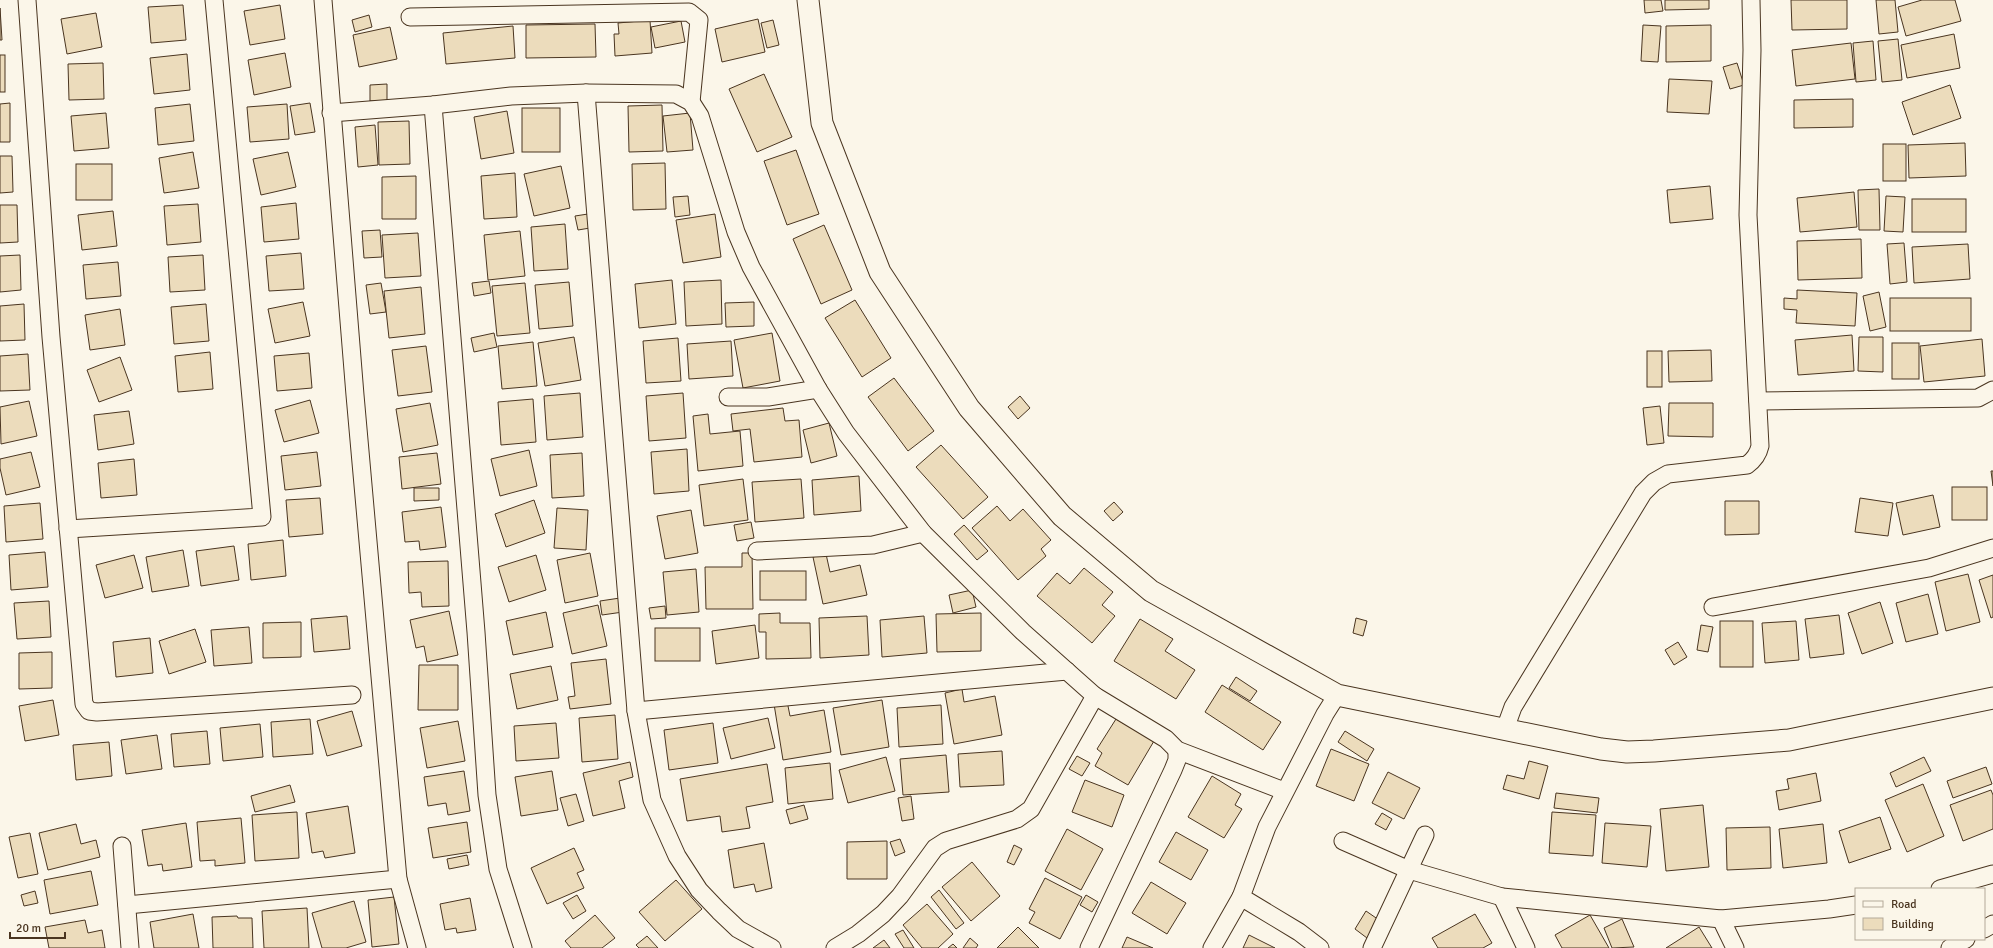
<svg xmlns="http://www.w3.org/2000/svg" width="1993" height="948" font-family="Signika,sans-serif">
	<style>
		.building { fill: #ecdcbc; stroke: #4a3520 }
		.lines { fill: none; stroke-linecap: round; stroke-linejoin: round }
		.minor-casing { stroke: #4a3520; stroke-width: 19 }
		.tertiary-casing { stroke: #4a3520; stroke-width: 23 }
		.minor { stroke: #fbf6e9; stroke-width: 17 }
		.tertiary { stroke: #fbf6e9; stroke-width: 21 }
	</style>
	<rect width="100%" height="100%" fill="#fbf6e9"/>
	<g class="building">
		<polygon points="1644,0 1661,0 1663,11 1645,13"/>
		<polygon points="1665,0 1709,0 1709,9 1665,10"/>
		<polygon points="1791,0 1847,0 1847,29 1792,30"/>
		<polygon points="1876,0 1895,0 1898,32 1879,34"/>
		<polygon points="1922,0 1955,0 1961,21 1906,36 1898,7"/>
		<polygon points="183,5 186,40 151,43 148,7"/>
		<polygon points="280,5 285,39 250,45 244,11"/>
		<polygon points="0,8 2,40 0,40"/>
		<polygon points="96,13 102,47 67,54 61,19"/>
		<polygon points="369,15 372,27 355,32 352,20"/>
		<polygon points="758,19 765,52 722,62 715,29"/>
		<polygon points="650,20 652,53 615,56 614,34 619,34 618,23"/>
		<polygon points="773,20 779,45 767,48 761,23"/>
		<polygon points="681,21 685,42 655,48 651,27"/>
		<polygon points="595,24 596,57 526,58 526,25"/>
		<polygon points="1643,25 1661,26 1658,62 1641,61"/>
		<polygon points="1711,25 1711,61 1666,62 1666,26"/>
		<polygon points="513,26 515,58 446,64 443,33"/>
		<polygon points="390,27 397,59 359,67 353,35"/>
		<polygon points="1954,34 1960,68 1907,78 1901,45"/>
		<polygon points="1898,39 1902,80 1882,82 1878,41"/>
		<polygon points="1873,41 1876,80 1856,82 1853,43"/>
		<polygon points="1851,43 1855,79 1796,86 1792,50"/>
		<polygon points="285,53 291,87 254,95 248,60"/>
		<polygon points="187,54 190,90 154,94 150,58"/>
		<rect x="0" y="55" width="5" height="37"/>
		<polygon points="103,63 104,99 69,100 68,64"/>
		<polygon points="1737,63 1744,85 1730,89 1723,67"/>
		<polygon points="764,74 792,137 757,152 729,89"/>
		<polygon points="1669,79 1712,81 1709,114 1667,112"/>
		<polygon points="387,84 387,101 370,101 370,85"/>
		<polygon points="1950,85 1961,118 1913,135 1902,102"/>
		<polygon points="1853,99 1853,127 1794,128 1794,100"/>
		<polygon points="10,103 10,142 0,142 0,104"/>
		<polygon points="310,103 315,132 295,135 290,106"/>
		<polygon points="190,104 194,141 158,145 155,108"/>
		<polygon points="287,104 289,139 250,142 247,107"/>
		<polygon points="662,105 663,151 629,152 628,106"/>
		<rect x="522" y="108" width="38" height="44"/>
		<polygon points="507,111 514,153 481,159 474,117"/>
		<polygon points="106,113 109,148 74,151 71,116"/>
		<polygon points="690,113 693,150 667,152 663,116"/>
		<polygon points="409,121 410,164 379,165 378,122"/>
		<polygon points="375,125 378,165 358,167 355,127"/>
		<polygon points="1965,143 1966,176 1909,178 1908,145"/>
		<rect x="1883" y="144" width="23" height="37"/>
		<polygon points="796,150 819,214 787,225 764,161"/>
		<polygon points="193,152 199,188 164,193 159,158"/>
		<polygon points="288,152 296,187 261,195 253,159"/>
		<polygon points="0,156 12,156 13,192 0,193"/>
		<polygon points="665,163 666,209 633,210 632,164"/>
		<rect x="76" y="164" width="36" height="36"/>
		<polygon points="561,166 570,208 534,216 524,174"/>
		<polygon points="515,173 517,217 484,219 481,176"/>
		<polygon points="416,176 416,219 382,219 382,177"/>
		<polygon points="1710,186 1713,219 1670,223 1667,190"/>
		<polygon points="1879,189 1880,230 1859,230 1858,190"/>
		<polygon points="1854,192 1857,227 1800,232 1797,198"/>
		<polygon points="688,196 690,215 675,217 673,197"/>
		<polygon points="1886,196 1905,197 1903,232 1884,231"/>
		<rect x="1912" y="199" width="54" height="33"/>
		<polygon points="296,203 299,239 264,242 261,207"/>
		<polygon points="198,204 201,242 167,245 164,206"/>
		<polygon points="0,205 17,205 18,242 0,243"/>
		<polygon points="113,211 117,246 82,250 78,215"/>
		<polygon points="588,214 590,228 578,230 575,216"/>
		<polygon points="715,214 721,257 683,263 676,220"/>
		<polygon points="565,224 568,269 534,271 531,227"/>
		<polygon points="824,225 852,290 821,304 793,239"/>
		<polygon points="380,230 382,257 364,258 362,231"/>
		<polygon points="520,231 525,276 488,280 484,235"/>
		<polygon points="418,233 421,276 385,278 382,235"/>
		<polygon points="1861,239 1862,278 1798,280 1797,241"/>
		<polygon points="1904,243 1907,282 1890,284 1887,244"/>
		<polygon points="1968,244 1970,279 1914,283 1912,247"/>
		<polygon points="301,253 304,289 269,291 266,256"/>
		<polygon points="20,255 21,290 0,292 0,256"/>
		<polygon points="203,255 205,290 170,292 168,257"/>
		<polygon points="118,262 121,296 86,299 83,265"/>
		<polygon points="672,280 676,324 639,328 635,284"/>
		<polygon points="721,280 722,324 686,326 684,282"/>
		<polygon points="489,281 491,293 474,296 472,283"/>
		<polygon points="569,282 573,326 539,329 535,285"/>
		<polygon points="381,283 386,312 370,314 366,285"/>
		<polygon points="525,283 530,333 497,336 492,286"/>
		<polygon points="421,287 425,334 389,338 384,291"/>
		<polygon points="1797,290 1857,293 1855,326 1796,323 1797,310 1784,309 1784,298 1797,299"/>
		<polygon points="1879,292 1886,327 1870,331 1863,296"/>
		<rect x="1890" y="298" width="81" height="33"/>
		<polygon points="855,300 891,358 862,377 825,318"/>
		<polygon points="303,302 310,336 275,343 268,309"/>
		<polygon points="754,302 754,326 726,327 725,303"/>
		<polygon points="24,304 25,340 0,341 0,306"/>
		<polygon points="206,304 209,341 174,344 171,307"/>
		<polygon points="120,309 125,345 90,350 85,315"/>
		<polygon points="494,333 497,347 474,352 471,338"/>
		<polygon points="772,333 780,381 743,388 734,340"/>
		<polygon points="1852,335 1854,371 1798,375 1795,340"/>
		<polygon points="574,337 581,380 545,386 538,343"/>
		<polygon points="1859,337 1883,337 1883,372 1858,371"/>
		<polygon points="678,338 681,381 646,383 643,341"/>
		<polygon points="1982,339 1985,376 1924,382 1920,346"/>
		<polygon points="731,341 733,376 689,379 687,344"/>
		<polygon points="533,342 537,386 502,389 498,346"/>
		<rect x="1892" y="343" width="27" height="36"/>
		<polygon points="426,346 432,392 398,396 392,350"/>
		<polygon points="1711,350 1712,381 1669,382 1668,351"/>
		<rect x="1647" y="351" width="15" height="36"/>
		<polygon points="210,352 213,389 178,392 175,356"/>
		<polygon points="309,353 312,388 277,391 274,356"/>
		<polygon points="28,354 30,390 0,391 0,356"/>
		<polygon points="120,357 132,390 99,402 87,370"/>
		<polygon points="894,378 934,431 908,451 868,397"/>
		<polygon points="580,393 583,437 547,440 544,396"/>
		<polygon points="683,393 686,438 649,441 646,396"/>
		<polygon points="1020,396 1030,408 1018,419 1008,407"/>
		<polygon points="533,399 536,442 501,445 498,402"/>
		<polygon points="310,400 319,433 284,442 275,410"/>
		<polygon points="29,401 37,436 1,444 0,407"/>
		<polygon points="430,403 438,445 403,452 396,409"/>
		<polygon points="1669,403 1713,403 1713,437 1668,436"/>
		<polygon points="1660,406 1664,443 1647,445 1643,408"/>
		<polygon points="783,408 785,421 799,420 802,457 754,462 750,429 733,431 731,414"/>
		<polygon points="129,411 134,444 98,450 94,415"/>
		<polygon points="708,414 710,434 740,431 743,466 698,471 693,416"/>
		<polygon points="829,423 837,456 811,463 803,430"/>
		<polygon points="941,445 988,497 963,519 916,467"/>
		<polygon points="687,449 689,491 654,494 651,452"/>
		<polygon points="529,450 537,486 500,496 491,459"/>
		<polygon points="31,452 40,487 6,495 0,468 0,459"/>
		<polygon points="317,452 321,486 285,490 281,456"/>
		<polygon points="437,453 441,484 402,489 399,457"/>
		<polygon points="582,453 584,496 552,498 550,455"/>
		<polygon points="134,459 137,495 101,498 98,463"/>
		<polygon points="1991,471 1993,471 1993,486"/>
		<polygon points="859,476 861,511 814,515 812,480"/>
		<polygon points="743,479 748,520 704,526 699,485"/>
		<polygon points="801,479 804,518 755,522 752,482"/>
		<rect x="1952" y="487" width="35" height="33"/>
		<polygon points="414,488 439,488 439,500 414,501"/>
		<polygon points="1933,495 1940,527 1903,535 1896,503"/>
		<polygon points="320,498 323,534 289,537 286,500"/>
		<polygon points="1860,498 1893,503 1888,536 1855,532"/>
		<polygon points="534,500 545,533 506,547 495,514"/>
		<polygon points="1725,501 1759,501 1759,534 1725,535"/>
		<polygon points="1114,502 1123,512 1113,521 1104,511"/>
		<polygon points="40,503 43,539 6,542 4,506"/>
		<polygon points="997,506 1010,521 1023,509 1051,540 1041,549 1046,556 1018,580 972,528"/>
		<polygon points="441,507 446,547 420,550 419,541 405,542 402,512"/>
		<polygon points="557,508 588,510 586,550 554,548"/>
		<polygon points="691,510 698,553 665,559 657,516"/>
		<polygon points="751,522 754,538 737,541 734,525"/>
		<polygon points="964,525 988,551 977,560 954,534"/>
		<polygon points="283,540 286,576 251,580 248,544"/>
		<polygon points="234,546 239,580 201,586 196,551"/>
		<polygon points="183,550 189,586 152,592 146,557"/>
		<polygon points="45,552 48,587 11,590 9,555"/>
		<polygon points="590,553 598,596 565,603 557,560"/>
		<polygon points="742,553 752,553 753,609 706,609 705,567 742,567"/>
		<polygon points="826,554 830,572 860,565 867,595 823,604 813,557"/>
		<polygon points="134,555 143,588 105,598 96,565"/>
		<polygon points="536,555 546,590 509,602 498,567"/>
		<polygon points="448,561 449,606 422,607 421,592 409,593 408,562"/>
		<polygon points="1084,568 1113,592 1102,605 1115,616 1092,643 1037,596 1057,573 1070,584"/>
		<polygon points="696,569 699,612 667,615 663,572"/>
		<rect x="760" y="571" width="46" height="29"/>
		<polygon points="1968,574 1980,622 1946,631 1935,582"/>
		<polygon points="1993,575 1993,617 1991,618 1979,580"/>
		<polygon points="972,590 976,607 953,613 949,595"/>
		<polygon points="1928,594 1938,634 1906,642 1896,603"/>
		<polygon points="620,598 623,612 602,615 600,601"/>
		<polygon points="49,601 51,637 17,639 14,603"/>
		<polygon points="1880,602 1893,643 1862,654 1848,613"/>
		<polygon points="598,605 607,646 572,654 563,613"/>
		<polygon points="665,606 666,618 651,619 649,608"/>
		<polygon points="449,611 458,655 427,662 424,646 416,648 410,620"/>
		<polygon points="546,612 553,647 513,655 506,621"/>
		<polygon points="780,613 780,623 810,623 811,658 766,659 766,632 759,632 759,614"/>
		<polygon points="981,613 981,651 937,652 936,614"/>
		<polygon points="1839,615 1844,654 1810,658 1805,619"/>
		<polygon points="347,616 350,649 314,652 311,619"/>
		<polygon points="867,616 869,655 820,658 819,618"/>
		<polygon points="924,616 927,653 882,657 880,620"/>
		<polygon points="1356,618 1367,621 1363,636 1353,633"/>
		<polygon points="1140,619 1173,639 1165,651 1195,670 1176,699 1114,661"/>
		<rect x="1720" y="621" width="33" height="46"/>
		<polygon points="1796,621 1799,660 1765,663 1762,623"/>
		<polygon points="301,622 301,657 263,658 263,623"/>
		<polygon points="755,625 759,658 716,664 712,631"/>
		<polygon points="1701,625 1713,627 1708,652 1697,650"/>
		<polygon points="249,627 252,663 214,666 211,630"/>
		<rect x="655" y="628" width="45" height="33"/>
		<polygon points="195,629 206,662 169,674 159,641"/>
		<polygon points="150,638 153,673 116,677 113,642"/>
		<polygon points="1678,642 1687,657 1674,665 1665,650"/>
		<polygon points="52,652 52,688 19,689 19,653"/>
		<polygon points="606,659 611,704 570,709 568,697 575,696 571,663"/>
		<polygon points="419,665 458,665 458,710 418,710"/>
		<polygon points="551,666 558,700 517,709 510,674"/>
		<polygon points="1236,677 1257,691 1250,701 1229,688"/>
		<polygon points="1222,685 1281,722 1263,750 1205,712"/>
		<polygon points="962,689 964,702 995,696 1002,735 954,744 945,693"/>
		<polygon points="53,700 59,735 25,741 19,706"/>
		<polygon points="882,700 889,747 841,755 833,708"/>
		<polygon points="787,701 790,716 824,710 831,752 783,760 774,704"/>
		<polygon points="941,705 943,744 899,747 897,708"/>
		<polygon points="352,711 362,746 327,756 317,721"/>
		<polygon points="615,715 618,759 582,762 579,718"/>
		<polygon points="768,718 775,748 731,759 723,728"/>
		<polygon points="310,719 313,754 273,757 271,722"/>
		<polygon points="1116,719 1154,741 1128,785 1095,766 1102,753 1097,749"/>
		<polygon points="458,721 465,761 427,768 420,728"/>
		<polygon points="556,723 559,758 516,761 514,726"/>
		<polygon points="713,723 718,763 669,770 664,730"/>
		<polygon points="260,724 263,757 223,761 220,728"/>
		<polygon points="207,731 210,764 174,767 171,734"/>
		<polygon points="1345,731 1374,749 1367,761 1338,742"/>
		<polygon points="157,735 162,769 126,774 121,740"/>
		<polygon points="109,742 112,776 76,780 73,745"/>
		<polygon points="1331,749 1369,764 1354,801 1316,786"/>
		<polygon points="1002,751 1004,785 960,787 958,754"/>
		<polygon points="946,755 949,792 903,795 900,759"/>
		<polygon points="1077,756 1090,763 1082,776 1069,769"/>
		<polygon points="886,757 895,791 848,803 839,770"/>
		<polygon points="1924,757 1931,771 1896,787 1890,773"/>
		<polygon points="1529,761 1548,766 1539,799 1503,789 1507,775 1524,779"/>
		<polygon points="630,762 633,777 619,781 625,808 593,816 583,773"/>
		<polygon points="830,763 833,799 788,804 785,768"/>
		<polygon points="767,764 773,802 746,807 750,828 722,832 720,816 687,821 680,779"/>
		<polygon points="1986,767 1992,784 1953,798 1947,781"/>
		<polygon points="464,771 470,811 448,815 446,803 428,806 424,777"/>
		<polygon points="552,771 558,810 521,816 515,777"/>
		<polygon points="1388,772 1420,788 1404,819 1372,803"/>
		<polygon points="1816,773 1821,801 1779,810 1776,791 1789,789 1787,779"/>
		<polygon points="1212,776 1241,794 1235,805 1242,809 1224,838 1188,817"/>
		<polygon points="1085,780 1124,795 1112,827 1072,812"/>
		<polygon points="1923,784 1944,836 1907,852 1885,800"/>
		<polygon points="290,785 295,802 255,812 251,796"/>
		<polygon points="1991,790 1993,795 1993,829 1963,841 1950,805"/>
		<polygon points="1556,793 1599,798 1597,813 1554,808"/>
		<polygon points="576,794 584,821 568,826 560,798"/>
		<polygon points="911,796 914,819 902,821 898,798"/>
		<polygon points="804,805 808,819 790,824 786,810"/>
		<polygon points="1703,805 1709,867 1666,871 1660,809"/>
		<polygon points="348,806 355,853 325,858 323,851 312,853 306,813"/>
		<polygon points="297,812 299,858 255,861 252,815"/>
		<polygon points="1552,812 1596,815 1593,856 1549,853"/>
		<polygon points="1382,813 1392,819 1386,830 1375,824"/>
		<polygon points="1880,817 1891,849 1849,863 1839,831"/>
		<polygon points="241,818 245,863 215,866 215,860 200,861 197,822"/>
		<polygon points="467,822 471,852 433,858 428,828"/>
		<polygon points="186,823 192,867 163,871 162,864 148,866 142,830"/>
		<polygon points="1605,823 1651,826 1647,867 1602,863"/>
		<polygon points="76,824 81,844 96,840 100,857 48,870 39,833"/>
		<polygon points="1823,824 1827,863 1783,868 1779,829"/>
		<polygon points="1770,827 1771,868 1727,870 1726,828"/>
		<polygon points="1067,829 1103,849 1081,890 1045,871"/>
		<polygon points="1176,832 1208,850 1191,880 1159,862"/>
		<polygon points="30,833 38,874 18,878 9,837"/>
		<polygon points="900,839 905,852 895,856 890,842"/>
		<polygon points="887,841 887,879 847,879 847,842"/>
		<polygon points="764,843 772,888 756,892 754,884 734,888 728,850"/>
		<polygon points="1014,845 1022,849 1014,865 1007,862"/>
		<polygon points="574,848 584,870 577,873 584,888 547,904 531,868"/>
		<polygon points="467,855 469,865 449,869 447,859"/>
		<polygon points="972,862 1000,896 971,921 942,887"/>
		<polygon points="91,871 98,905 50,914 44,880"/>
		<polygon points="1045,878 1082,897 1060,939 1029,923 1035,912 1029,909"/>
		<polygon points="676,880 702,909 665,941 639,912"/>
		<polygon points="1151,882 1186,903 1167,934 1132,913"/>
		<polygon points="939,890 964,923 956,929 931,897"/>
		<polygon points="35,891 38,903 24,906 21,895"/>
		<polygon points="577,895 586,911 573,919 563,903"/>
		<polygon points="1086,895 1098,902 1092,912 1080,905"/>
		<polygon points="394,897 399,944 372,947 368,900"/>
		<polygon points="470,898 476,930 457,933 456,928 445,930 440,904"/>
		<polygon points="354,901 366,942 346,948 322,948 312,913"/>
		<polygon points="927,904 953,934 938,948 922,948 903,925"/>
		<polygon points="307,908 309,948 264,948 262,911"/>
		<polygon points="1366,911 1379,920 1367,938 1355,929"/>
		<polygon points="193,914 199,948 154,948 150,922"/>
		<polygon points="1475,914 1492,943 1483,948 1438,948 1432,938"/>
		<polygon points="595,915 615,938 602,948 571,948 565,941"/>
		<polygon points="1590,915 1609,948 1562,948 1555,935"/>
		<polygon points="237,916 238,918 252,918 253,948 213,948 212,917"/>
		<polygon points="1622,919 1634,947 1612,948 1604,928"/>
		<polygon points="85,920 88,933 102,930 105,948 49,948 45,927"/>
		<polygon points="1018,927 1039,948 997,948"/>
		<polygon points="1699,927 1712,948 1666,948"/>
		<polygon points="903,930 914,948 904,948 895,934"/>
		<polygon points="1249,935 1275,948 1243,948"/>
		<polygon points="647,936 658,948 639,948 636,945"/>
		<polygon points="1127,937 1153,948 1122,948"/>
		<polygon points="970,938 978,945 976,948 963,948"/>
		<polygon points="884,940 890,948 873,948"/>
		<polygon points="953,944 957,948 948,948"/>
	</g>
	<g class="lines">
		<defs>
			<g id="minor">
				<polyline points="27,0 51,337 84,704 89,711 97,712 352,695"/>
				<polyline points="323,0 355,395 398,879 417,948"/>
				<polyline points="410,17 689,12 699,20 691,102"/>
				<polyline points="586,93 636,711 652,800 677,856 699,890 719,911 738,929 772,948"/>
				<polyline points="433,105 476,632 487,795 498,869 523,948"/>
				<polyline points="331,113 433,105 511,96 586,93 676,94 691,102 700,116 736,232 751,267 818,389 846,433 923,533 1023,632 1095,696 1166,739 1177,750 1284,791"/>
				<polyline points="728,397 768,397 818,389"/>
				<polyline points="1758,401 1978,398 1993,390"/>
				<polyline points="68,529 262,517 214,0"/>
				<polyline points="757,551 873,545 923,533"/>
				<polyline points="1713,607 1929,568 1993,548"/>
				<polyline points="636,711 1067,671"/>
				<path d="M1505,729l8,-22 130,-214 11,-11 14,-8 79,-9c7,-5 11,-10 13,-19l-12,-231 4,-165 -1,-50"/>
				<polyline points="1343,841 1409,870 1502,897 1721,919 1829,909 1856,905"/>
				<polyline points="122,846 130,948"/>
				<polyline points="1940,889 1993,874"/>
				<polyline points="1502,897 1526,948"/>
				<polyline points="127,905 398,879"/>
				<polyline points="1721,919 1735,948"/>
				<polyline points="1984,929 1993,924"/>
				<polyline points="835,948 858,934 883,914 900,896 935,848 946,841 1017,819 1031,809 1095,696"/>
				<polyline points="1089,948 1173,770 1177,760 1177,750"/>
				<polyline points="1212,948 1241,897"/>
				<polyline points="1320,948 1299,932 1241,897 1267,827 1325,714 1337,695"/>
				<polyline points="1372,948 1425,835"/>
				<polyline points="1950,948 1966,939"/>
			</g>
			<polyline id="tertiary" points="808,0 822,123 880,272 969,408 1062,516 1151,591 1337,695 1601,749 1627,752 1654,751 1789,740 1993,698"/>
		</defs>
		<use href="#minor" class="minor-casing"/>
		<use href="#tertiary" class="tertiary-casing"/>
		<use href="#minor" class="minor"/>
		<use href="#tertiary" class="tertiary"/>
	</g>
	<rect x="1855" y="888" width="130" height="52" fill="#fbf6e9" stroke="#b4a999"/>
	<rect x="1863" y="901" width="20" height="6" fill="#fbf6e9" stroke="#b4a999"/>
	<text x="1891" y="908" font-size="12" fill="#4a3520">Road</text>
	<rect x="1863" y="918" width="20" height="12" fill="#ecdcbc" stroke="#b4a999"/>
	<text x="1891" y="928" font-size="12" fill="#4a3520">Building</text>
	<path d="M10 932v6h55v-6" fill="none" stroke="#4a3520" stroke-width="2"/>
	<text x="16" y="932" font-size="12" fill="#4a3520" stroke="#fbf6e9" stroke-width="3" paint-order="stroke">20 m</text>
</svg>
